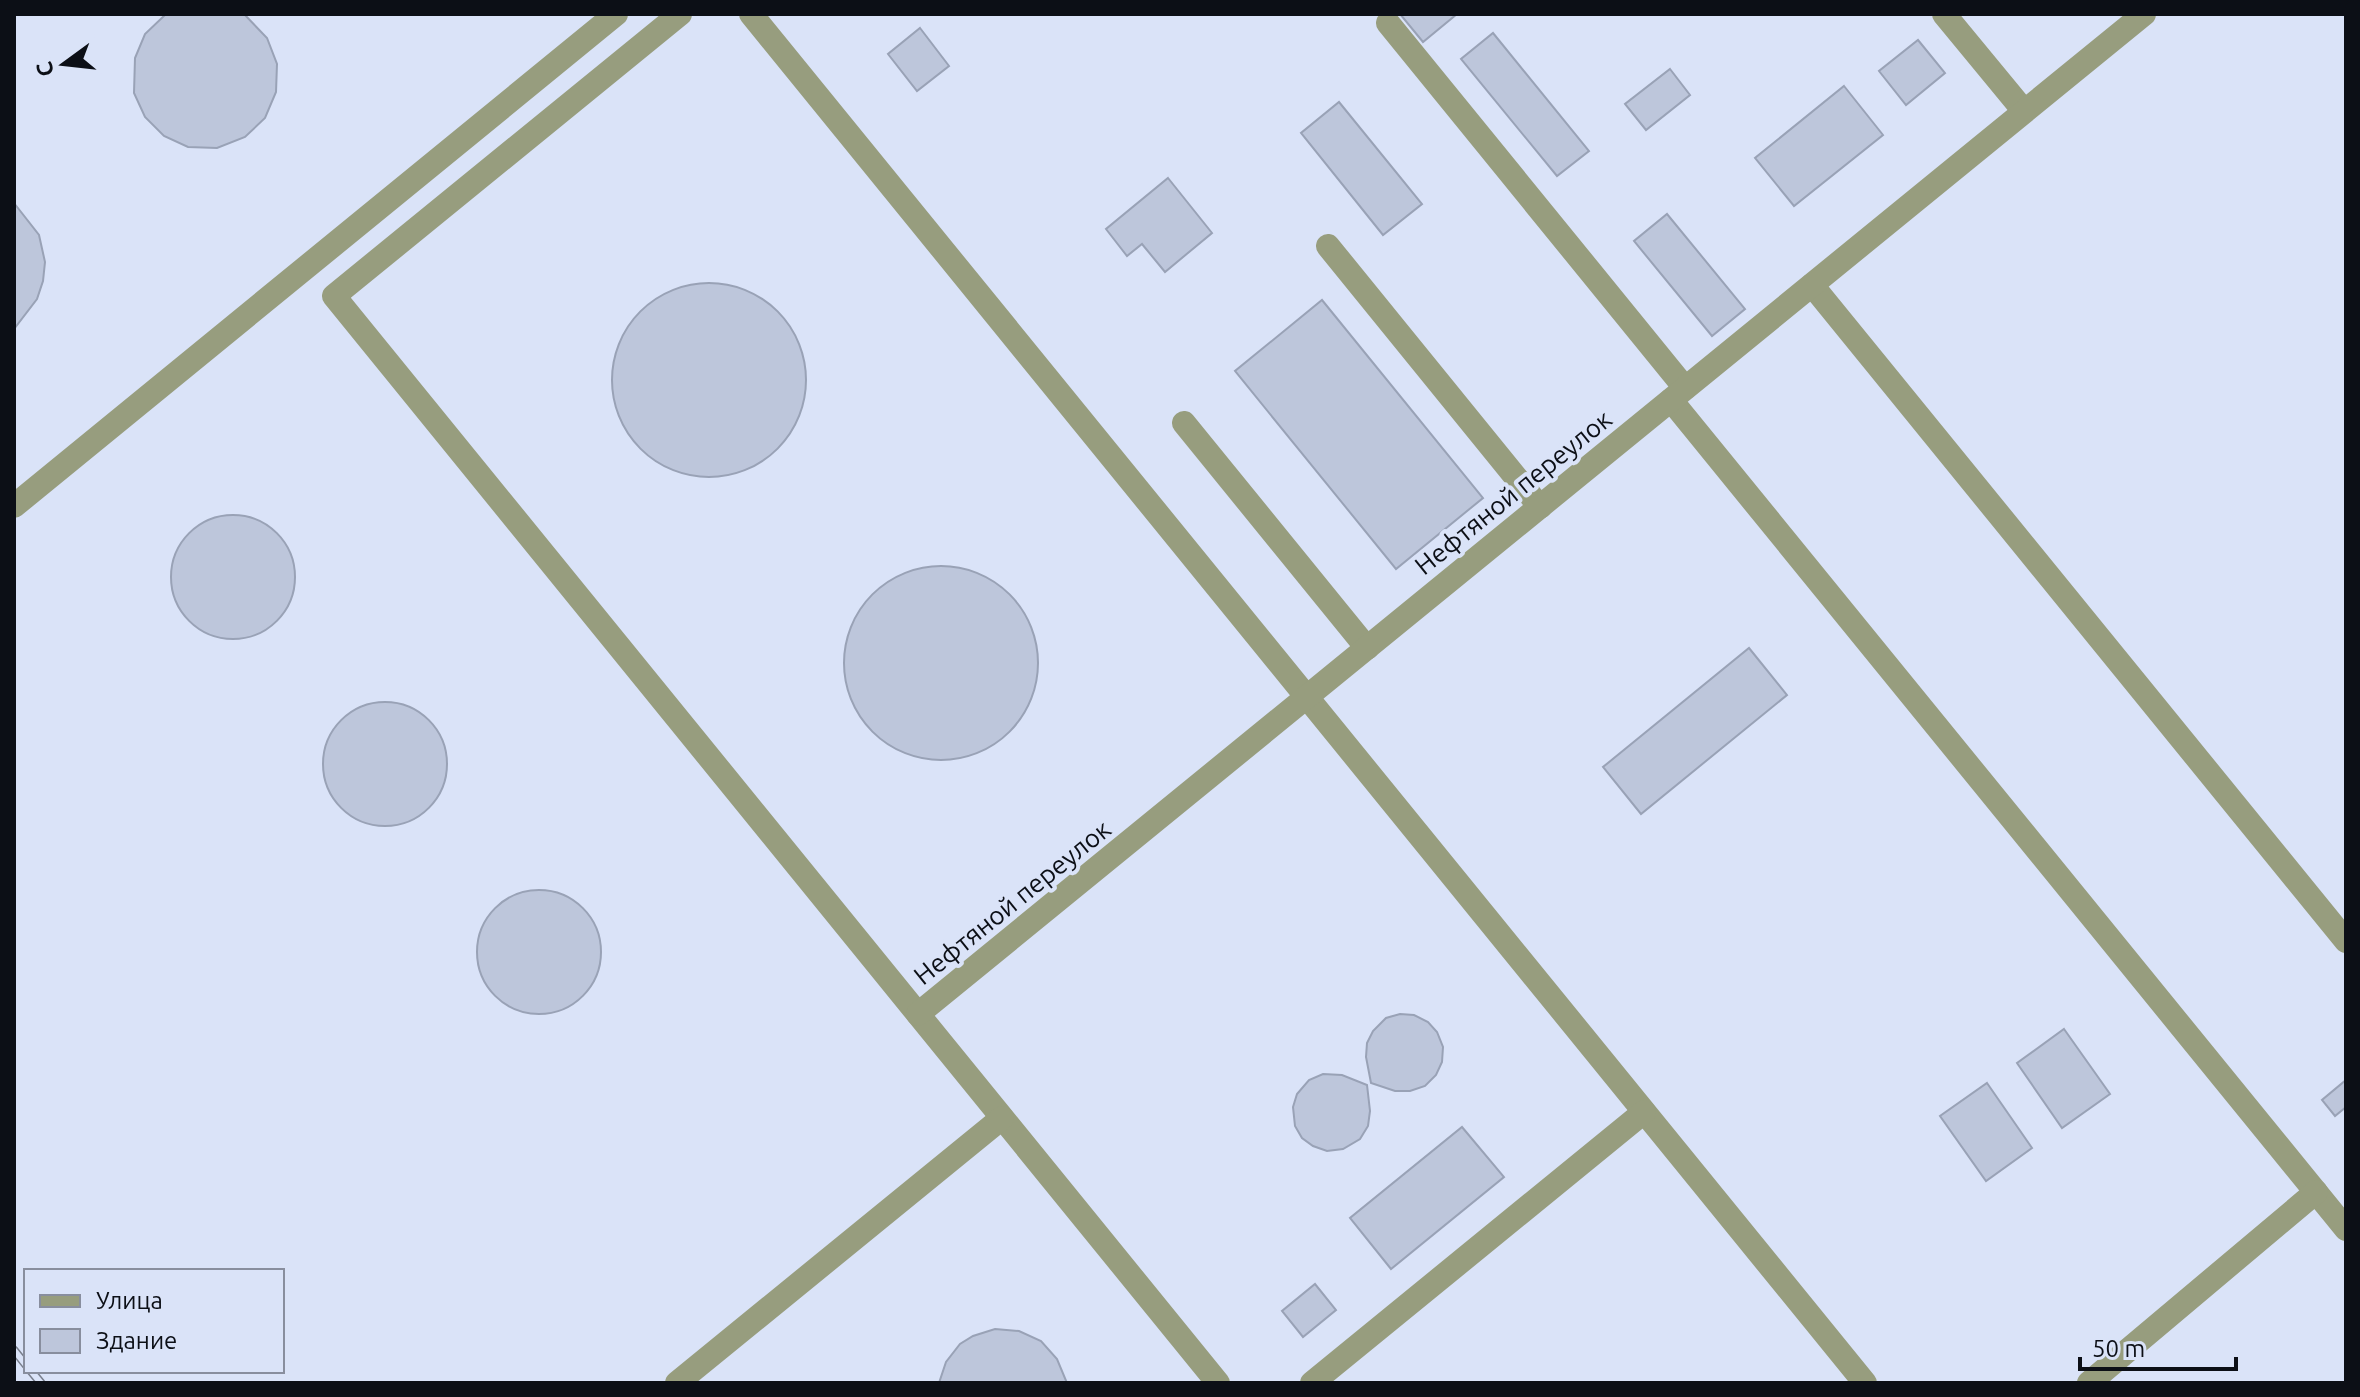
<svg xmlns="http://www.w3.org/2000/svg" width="2360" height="1397" font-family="Ubuntu,sans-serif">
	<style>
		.building { fill: #bdc6db; stroke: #99a2b6; stroke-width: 2 }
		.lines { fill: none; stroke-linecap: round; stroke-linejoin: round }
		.minor { stroke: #979d7e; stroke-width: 24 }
		.rail-casing { stroke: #787e8c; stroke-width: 9 }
		.rail { stroke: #dae3f8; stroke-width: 6; stroke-dasharray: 18; stroke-linecap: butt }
		.labels { text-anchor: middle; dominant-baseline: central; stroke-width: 8; stroke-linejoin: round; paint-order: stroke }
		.street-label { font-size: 26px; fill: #0c0f16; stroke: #dae3f8 }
	</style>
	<rect width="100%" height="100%" fill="#dae3f8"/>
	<g class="building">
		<polygon points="166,14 244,14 267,38 277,64 276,92 265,118 245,137 217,148 188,147 164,136 145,117 134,93 135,58 145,34"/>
		<polygon points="1400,14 1457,14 1423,42"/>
		<polygon points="920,28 949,66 917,91 888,54"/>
		<polygon points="1493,33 1589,151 1557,176 1461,59"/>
		<polygon points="1918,40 1945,73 1906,105 1879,71"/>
		<polygon points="1670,69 1690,95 1646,130 1625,104"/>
		<polygon points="1844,86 1883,135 1794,206 1755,158"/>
		<polygon points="1339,102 1422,204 1383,235 1301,133"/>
		<polygon points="1168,178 1212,233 1165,272 1142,244 1127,256 1106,229"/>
		<polygon points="14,203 39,235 45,262 43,281 37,299 14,329"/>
		<polygon points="1667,214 1745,309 1712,336 1634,241"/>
		<circle cx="709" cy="380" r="97"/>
		<polygon points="1322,300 1483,498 1396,569 1235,371"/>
		<circle cx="233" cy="577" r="62"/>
		<circle cx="941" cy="663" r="97"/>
		<polygon points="1749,648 1787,695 1641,814 1603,767"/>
		<circle cx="385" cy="764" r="62"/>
		<circle cx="539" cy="952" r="62"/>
		<polygon points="1400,1014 1414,1015 1428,1022 1437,1032 1443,1047 1442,1062 1436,1075 1425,1086 1410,1091 1395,1091 1371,1083 1366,1057 1367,1043 1373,1031 1386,1018"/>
		<polygon points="2064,1029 2110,1094 2062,1128 2017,1063"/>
		<polygon points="1323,1074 1342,1075 1367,1085 1370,1111 1368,1126 1360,1139 1343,1149 1327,1151 1313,1146 1302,1138 1295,1126 1293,1107 1297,1094 1309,1080"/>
		<polygon points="2346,1080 2346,1107 2335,1116 2322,1100"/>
		<polygon points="1987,1083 2032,1148 1986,1181 1940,1116"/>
		<polygon points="1462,1127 1504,1177 1391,1269 1350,1218"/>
		<polygon points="1315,1284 1336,1310 1303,1337 1282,1311"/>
		<polygon points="995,1329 1019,1331 1041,1341 1057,1359 1067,1383 939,1383 946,1362 960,1344 973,1336"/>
	</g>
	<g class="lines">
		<g class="minor">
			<polyline points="680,14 334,296 1218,1383"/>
			<polyline points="751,14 1865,1383"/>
			<polyline points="1944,14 2024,111"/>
			<polyline points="1388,23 1685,388"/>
			<polyline points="1328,246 1540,507"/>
			<polyline points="1812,285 2346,941"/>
			<polyline points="1671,400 2346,1229"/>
			<polyline points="1184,423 1367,648"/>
			<polyline points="14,506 616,14"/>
			<polyline points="918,1014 2144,14"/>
			<polyline points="677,1383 1002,1118"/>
			<polyline points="1312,1383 1644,1112"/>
			<polyline points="2089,1383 2316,1192"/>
		</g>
		<defs>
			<g id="rail">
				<polyline points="14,1350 26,1365"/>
				<polyline points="31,1371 41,1383"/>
			</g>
		</defs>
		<use href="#rail" class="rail-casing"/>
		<use href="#rail" class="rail"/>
	</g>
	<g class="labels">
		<g class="street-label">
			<text transform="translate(1513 492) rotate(-39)">Нефтяной переулок</text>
			<text transform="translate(1012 902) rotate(-39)">Нефтяной переулок</text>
		</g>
	</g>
	<rect width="2360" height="1397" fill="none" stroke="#0c0f16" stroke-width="32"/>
	<rect x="24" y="1269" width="260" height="104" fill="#dae3f8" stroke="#888e9e" stroke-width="2"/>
	<rect x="40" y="1295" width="40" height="12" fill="#979d7e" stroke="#888e9e" stroke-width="2"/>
	<text x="96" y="1309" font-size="24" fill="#0c0f16">Улица</text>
	<rect x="40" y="1329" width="40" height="24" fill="#bdc6db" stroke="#888e9e" stroke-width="2"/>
	<text x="96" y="1349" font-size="24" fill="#0c0f16">Здание</text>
	<g transform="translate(64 64) rotate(255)" stroke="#dae3f8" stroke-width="6" paint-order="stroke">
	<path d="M0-6L14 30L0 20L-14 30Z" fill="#0c0f16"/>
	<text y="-12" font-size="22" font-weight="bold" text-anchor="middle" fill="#0c0f16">С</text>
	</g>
	<path d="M2080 1357v12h156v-12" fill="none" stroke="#0c0f16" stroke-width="4"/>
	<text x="2092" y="1357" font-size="24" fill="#0c0f16" stroke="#dae3f8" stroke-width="6" paint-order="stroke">50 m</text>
</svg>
